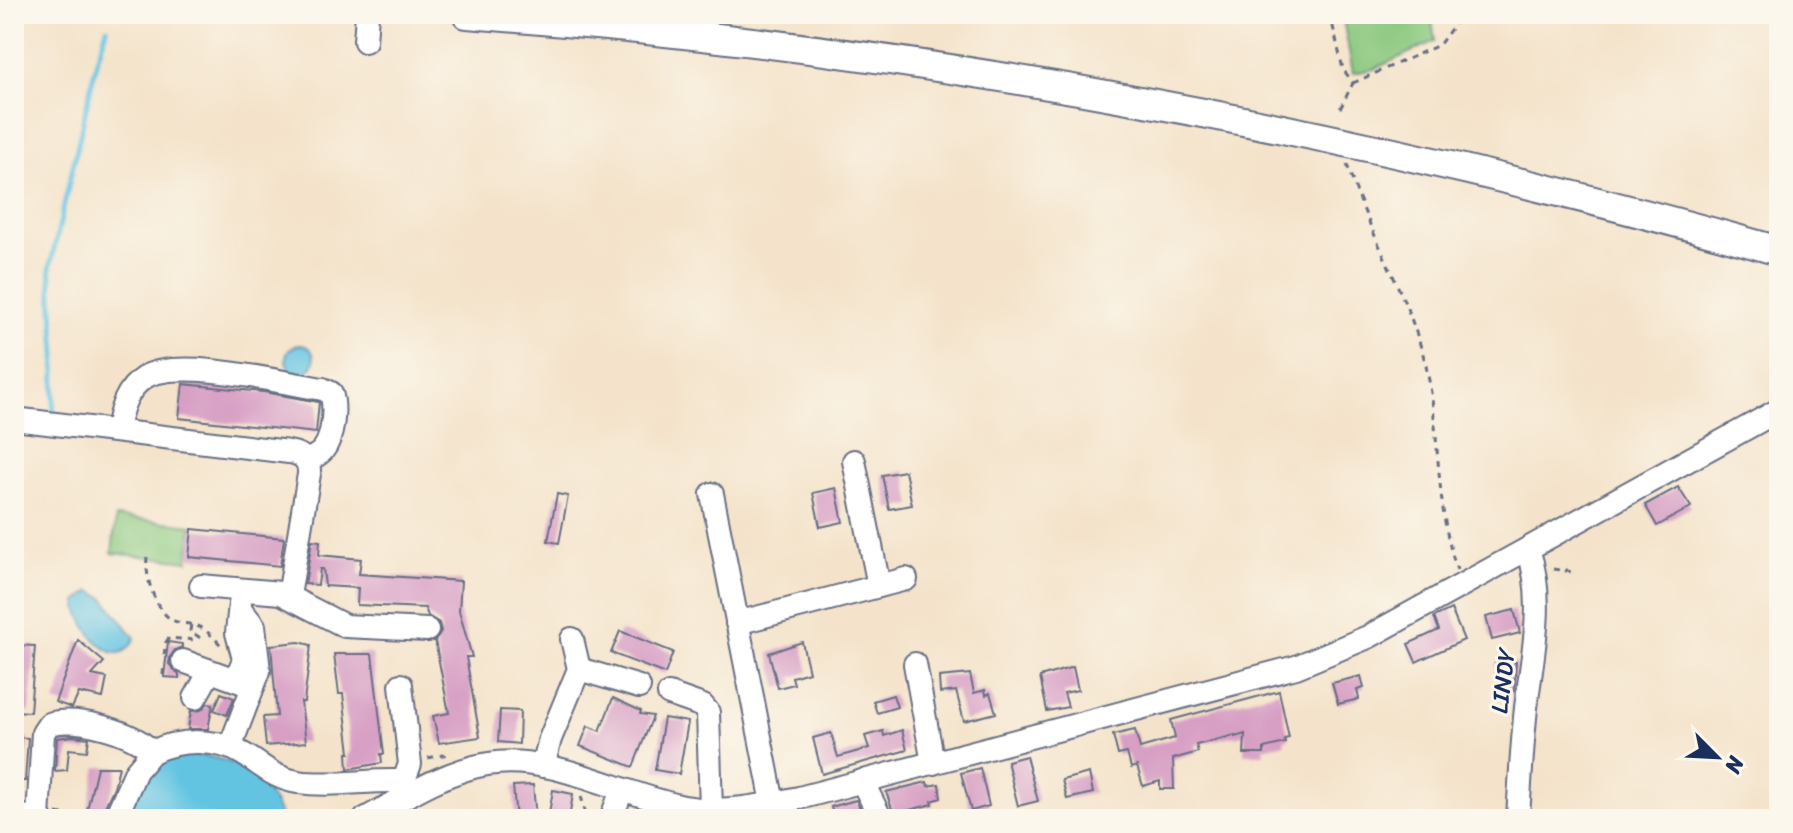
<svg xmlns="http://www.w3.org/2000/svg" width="1793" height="833" font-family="Sriracha,sans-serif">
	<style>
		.green { fill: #89c77d; stroke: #527b6e; stroke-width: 2 }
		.water { fill: #64c4e2; stroke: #407aa0; stroke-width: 2 }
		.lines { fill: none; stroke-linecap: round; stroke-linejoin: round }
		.stream { stroke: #64c4e2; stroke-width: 5 }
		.building { fill: #d79fc4 }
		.minor-casing { stroke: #676e84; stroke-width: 26 }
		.major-casing { stroke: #676e84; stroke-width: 32 }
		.path { stroke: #676e84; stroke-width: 3; stroke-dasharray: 6 6; stroke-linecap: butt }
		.minor { stroke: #fff; stroke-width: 22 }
		.major { stroke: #fff; stroke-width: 28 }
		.labels { text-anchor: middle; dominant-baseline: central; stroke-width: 6; stroke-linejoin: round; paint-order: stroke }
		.street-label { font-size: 24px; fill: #1b2f5e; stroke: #fbf7ec }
	</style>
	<rect width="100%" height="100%" fill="#fbf7ec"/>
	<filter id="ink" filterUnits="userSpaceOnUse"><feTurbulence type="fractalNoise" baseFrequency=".0125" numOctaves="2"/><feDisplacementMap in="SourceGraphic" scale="16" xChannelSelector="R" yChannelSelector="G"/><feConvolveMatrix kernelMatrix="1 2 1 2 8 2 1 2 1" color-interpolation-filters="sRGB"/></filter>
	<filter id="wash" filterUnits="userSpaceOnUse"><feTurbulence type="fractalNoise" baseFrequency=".006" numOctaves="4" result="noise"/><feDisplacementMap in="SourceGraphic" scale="32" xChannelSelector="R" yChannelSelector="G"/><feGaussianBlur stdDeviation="1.8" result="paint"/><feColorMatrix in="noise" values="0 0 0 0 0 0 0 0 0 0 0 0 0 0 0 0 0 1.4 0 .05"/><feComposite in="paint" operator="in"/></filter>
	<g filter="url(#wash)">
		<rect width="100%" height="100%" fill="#f4e3ca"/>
		<g class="green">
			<polygon points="1342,14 1431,14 1435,41 1374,69 1353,73"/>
			<polygon points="116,517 192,525 188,561 112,553"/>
		</g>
		<g class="water">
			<circle cx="300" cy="359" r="14"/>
			<path d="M91,591l13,7 31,40c-19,41 -56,-13 -58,-36z"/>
			<path d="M174,754c54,0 86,13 108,65h-155c7,-30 21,-50 47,-65z"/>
		</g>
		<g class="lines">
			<polyline class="stream" points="53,416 56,354 50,267 97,60 107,28"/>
		</g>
		<g id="blocks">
			<g class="building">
				<polygon points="183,384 263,392 319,402 316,433 179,418"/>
				<polygon points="905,471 912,505 889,509 882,475"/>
				<polygon points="1678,487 1691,507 1657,526 1645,505"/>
				<polygon points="836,488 843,522 820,527 813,493"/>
				<polygon points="557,494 568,496 559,543 548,541"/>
				<polygon points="192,529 284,538 280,566 189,557"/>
				<polygon points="312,540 320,541 319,555 361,559 359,574 461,581 459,611 472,657 466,657 480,737 439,743 433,716 449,713 435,641 441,631 439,623 428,616 425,608 357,605 358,588 325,586 323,569 320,569 318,585 305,584"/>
				<polygon points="1451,609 1464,640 1416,662 1408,644 1439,630 1434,617"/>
				<polygon points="1514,610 1520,633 1492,640 1486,617"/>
				<polygon points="620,631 673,652 665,674 611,653"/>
				<polygon points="78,640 104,662 92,675 107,678 103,698 79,693 72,708 55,702"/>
				<polygon points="168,642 182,644 182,647 175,650 170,657 169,664 179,675 179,678 164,677"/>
				<polygon points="299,642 311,645 304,702 301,702 306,742 266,746 263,717 277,716 271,645"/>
				<polygon points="802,642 809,672 792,677 794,684 778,688 769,653"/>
				<polygon points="14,645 35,646 30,712 14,711"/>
				<polygon points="334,654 372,654 384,754 381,754 382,763 348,769 347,753 350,753 343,694 339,694"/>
				<polygon points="1516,662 1514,691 1502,693 1500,677 1496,677 1495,664"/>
				<polygon points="1073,667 1078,690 1064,693 1068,707 1047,711 1040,677"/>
				<polygon points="970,674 974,693 985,690 986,695 990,693 996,713 964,721 956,691 940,693 939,677"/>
				<polygon points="1361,676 1364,688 1357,690 1359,699 1338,704 1332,683"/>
				<polygon points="1279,691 1289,738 1284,739 1285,743 1264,748 1264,754 1244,754 1245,734 1235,737 1235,735 1196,745 1198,752 1173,759 1174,789 1160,789 1160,781 1143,786 1137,766 1131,768 1127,753 1118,755 1113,735 1135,730 1140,748 1175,738 1171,720"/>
				<polygon points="221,693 234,698 227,715 214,710"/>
				<polygon points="893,695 897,707 877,713 873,701"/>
				<polygon points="613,698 641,711 640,714 653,716 633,767 580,746 588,726 600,731"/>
				<polygon points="208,703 213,704 208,729 188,729 191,711 201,710"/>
				<polygon points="500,710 520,711 519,744 498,742"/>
				<polygon points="664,718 688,722 679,774 655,770"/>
				<polygon points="902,730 907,750 822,774 813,738 831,733 838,757 869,748 865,736 883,731 884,736"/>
				<polygon points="73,736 89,738 87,751 69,749 67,770 55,771 57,738"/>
				<polygon points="14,737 28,738 25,781 14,781"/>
				<polygon points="1026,756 1038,801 1018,806 1007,761"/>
				<polygon points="97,767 119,767 114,787 102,813 87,810"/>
				<polygon points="980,768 989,806 971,811 961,773"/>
				<polygon points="1089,773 1093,793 1067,799 1062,780"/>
				<polygon points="927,782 928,786 939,784 941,798 932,801 933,804 894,814 886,792"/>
				<polygon points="533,785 536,819 516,819 513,786"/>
				<polygon points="553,790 573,794 569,819 548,819"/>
				<polygon points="856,800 865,819 834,819 831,807"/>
			</g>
		</g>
	</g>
	<g filter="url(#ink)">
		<use href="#blocks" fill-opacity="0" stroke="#676e84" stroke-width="2"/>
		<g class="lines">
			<defs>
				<g id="minor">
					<polyline points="365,41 367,14"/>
					<path d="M14,419l275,33c13,2 21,8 20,22l-20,122"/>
					<path d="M117,431c3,-20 9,-42 28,-54 34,-20 138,6 178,12l8,4c5,14 2,45 -8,57 -4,5 -11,8 -16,11"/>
					<polyline points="854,461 879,586"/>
					<polyline points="712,494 773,803"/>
					<polyline points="201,586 281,593 345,626 427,630"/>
					<polyline points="737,623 906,579"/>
					<polyline points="183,661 249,685"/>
					<polyline points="915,664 933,763"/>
					<polyline points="579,669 639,687"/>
					<polyline points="236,679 244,659 237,633 240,604"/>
					<polyline points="401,685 410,764 403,783"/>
					<polyline points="669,694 703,706 708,712 711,810"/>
					<polyline points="195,698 209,673"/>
					<polyline points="230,747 259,671 254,626 241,610"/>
					<polyline points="543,766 550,739 579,669 572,639"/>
					<polyline points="862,781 881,819"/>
					<polyline points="14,815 41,819"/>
					<path d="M38,818l5,-85 6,-9c27,-8 84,7 103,28 27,-13 65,-14 91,2 19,11 32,25 55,28 32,5 67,-2 100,-1l9,5 5,7"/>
					<polyline points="115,819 136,771 152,752"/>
					<path d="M365,819c39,-21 79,-48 123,-55 62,-11 134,31 196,43 39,7 77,-1 115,-9l497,-131 72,-30 411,-227"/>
					<polyline points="611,819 622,790"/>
					<path d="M1518,819c2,-37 4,-74 8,-111 6,-53 20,-107 2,-159"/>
				</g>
				<path id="major" d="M467,14c444,33 884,115 1312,237"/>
			</defs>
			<use href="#minor" class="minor-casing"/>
			<use href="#major" class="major-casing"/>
			<g class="path">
				<polyline points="1330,14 1343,69 1353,83 1340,109"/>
				<polyline points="1353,83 1439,45 1462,14"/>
				<path d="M1347,164c20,66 59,127 77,194 18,69 9,143 33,212"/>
				<path d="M147,557c-2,19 7,52 25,63 8,4 17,3 25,6 10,4 17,12 25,20"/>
				<polyline points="1553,569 1573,572"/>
				<polyline points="164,655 166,642 169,638 195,640 199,637 190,631 191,624"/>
				<polyline points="163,675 164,663"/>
				<polyline points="428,758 448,754"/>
				<polyline points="581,796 587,819"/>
				<polyline points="57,813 85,819"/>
			</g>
			<use href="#minor" class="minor"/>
			<use href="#major" class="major"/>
		</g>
	</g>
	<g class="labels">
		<g class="street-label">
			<text transform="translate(1503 681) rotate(-83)">LINDY</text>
		</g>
	</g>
	<rect width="1793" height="833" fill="none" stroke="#fbf7ec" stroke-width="48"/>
	<g transform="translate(1717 757) rotate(114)" stroke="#fbf7ec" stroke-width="6" paint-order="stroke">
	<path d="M0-6L14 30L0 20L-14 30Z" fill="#1b2f5e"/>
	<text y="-12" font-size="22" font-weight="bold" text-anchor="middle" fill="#1b2f5e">N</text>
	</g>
</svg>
